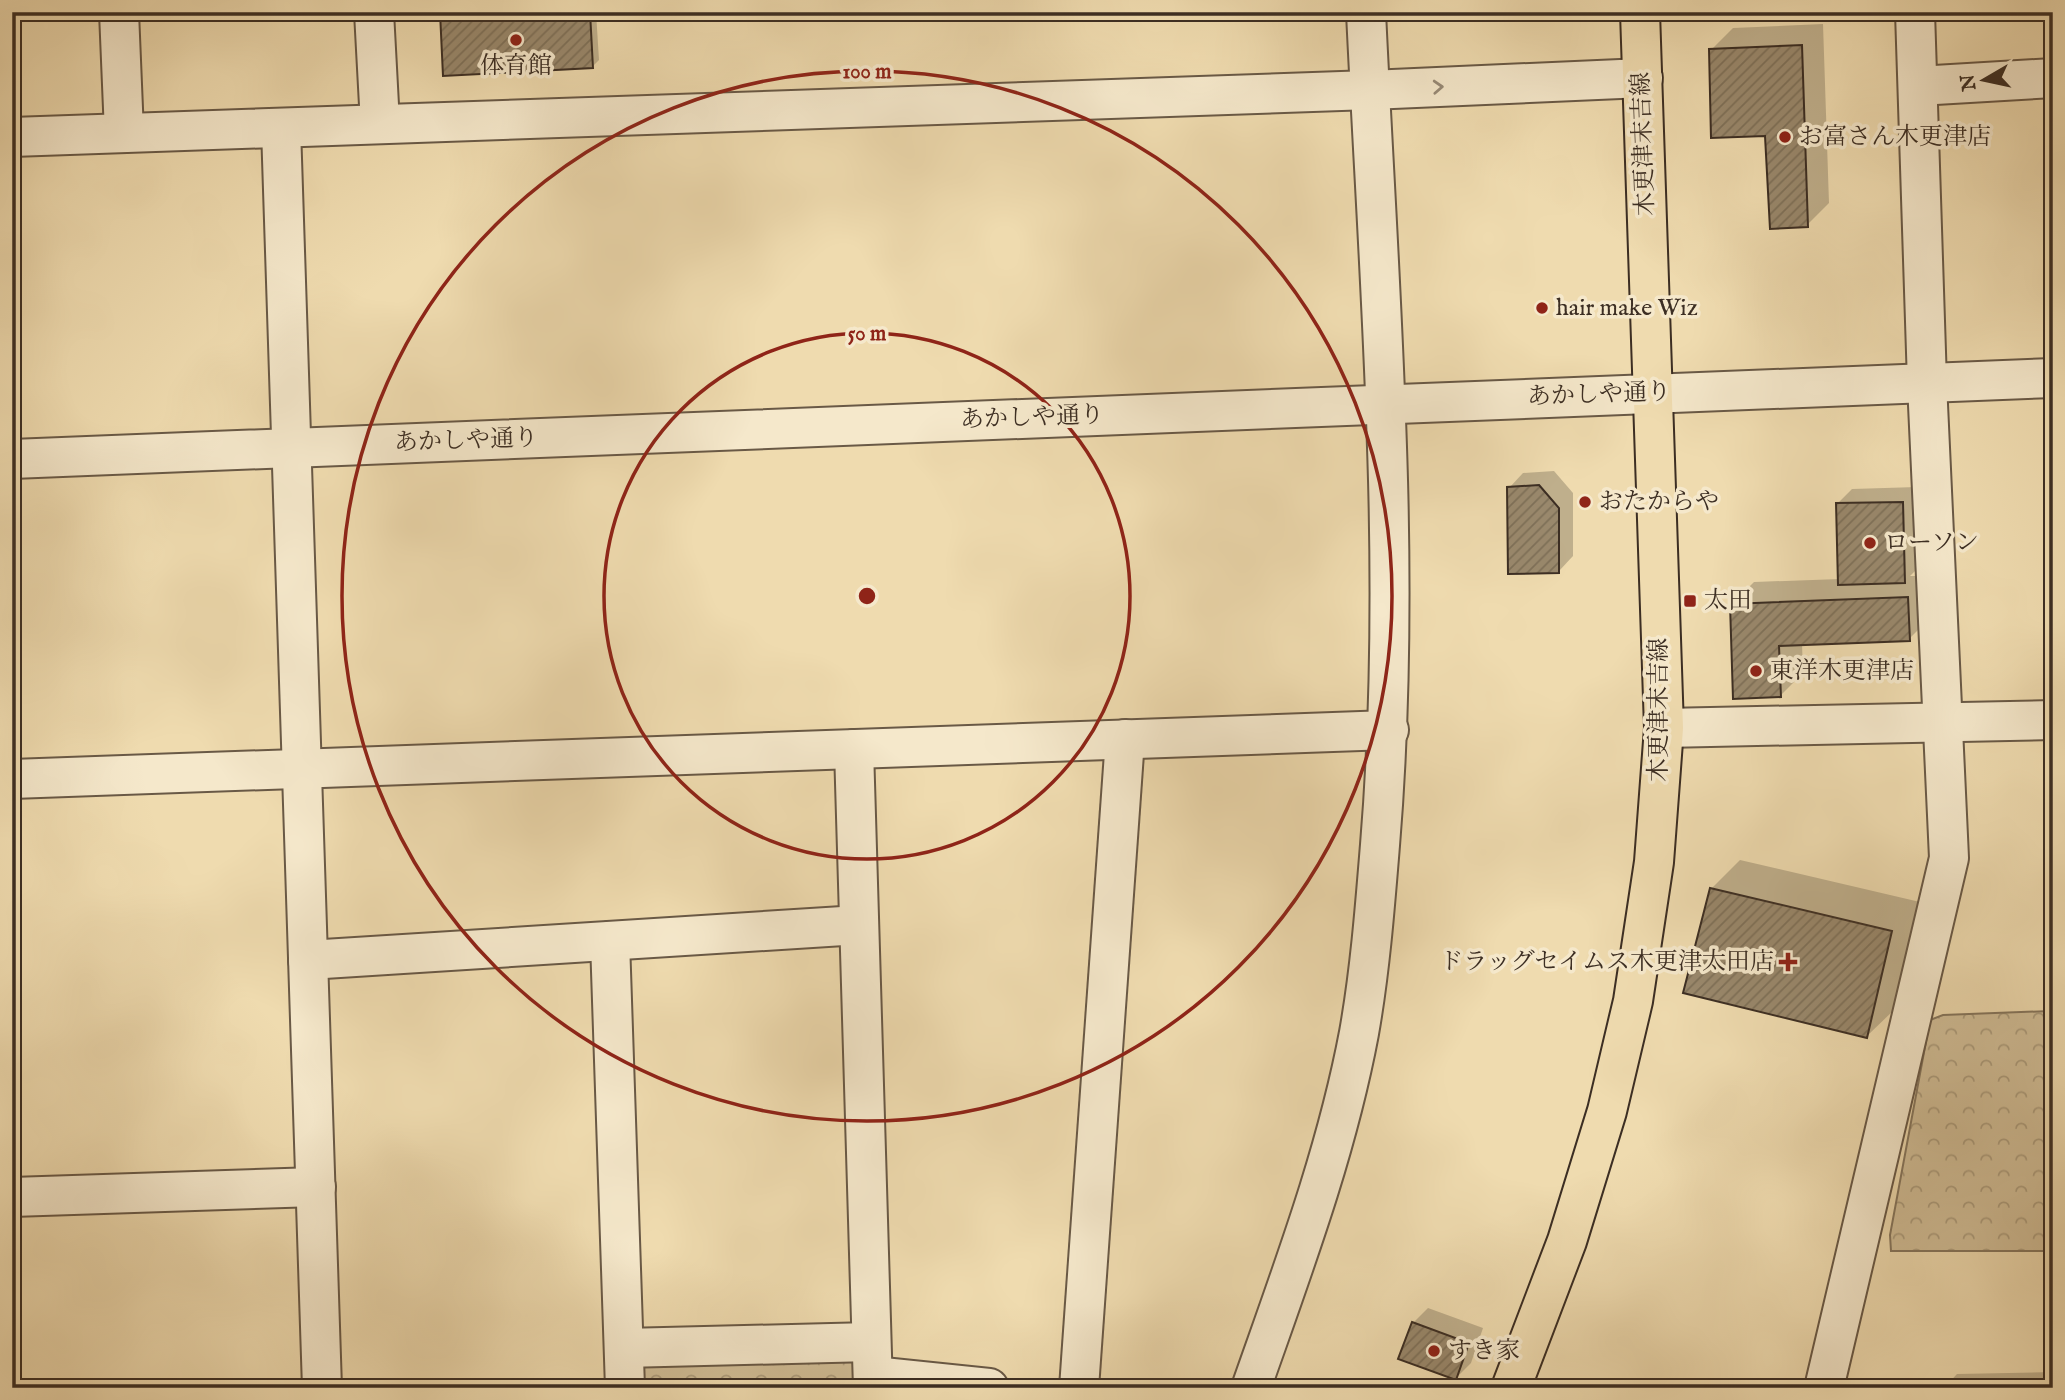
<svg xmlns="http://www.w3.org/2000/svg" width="2065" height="1400" font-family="'IM FELL English','Noto Serif JP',serif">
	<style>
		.forest { fill: url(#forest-crowns); stroke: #86765d; stroke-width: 2 }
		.shadow { fill: #0003 }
		.building { fill: url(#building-hatch); stroke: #3c2e23; stroke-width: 2 }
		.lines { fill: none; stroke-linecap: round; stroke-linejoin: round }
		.minor-casing { stroke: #695946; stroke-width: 42 }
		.tertiary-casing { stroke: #695946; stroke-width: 42 }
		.primary-casing { stroke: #3c2e23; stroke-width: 42 }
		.minor { stroke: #f5e8cb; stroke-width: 38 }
		.tertiary { stroke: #f5e8cb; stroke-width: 38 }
		.primary { stroke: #efdbaf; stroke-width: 38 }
		.oneway { stroke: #988b77 }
		.ring { fill: none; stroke: #8f2418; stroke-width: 3.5 }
		.poi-dot { fill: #8f2418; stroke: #f5e8cb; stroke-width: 2.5 }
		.labels { text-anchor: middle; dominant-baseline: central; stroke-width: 7; stroke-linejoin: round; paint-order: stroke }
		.poi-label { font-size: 24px; fill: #3c2e23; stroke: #f5e8cb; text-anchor: start }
		.street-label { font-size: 24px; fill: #3c2e23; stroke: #f5e8cb }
		.centre { fill: #8f2418; stroke: #f5e8cb; stroke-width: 3.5 }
		.ring-label { font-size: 21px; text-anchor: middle; font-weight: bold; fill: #8f2418; stroke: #f5e8cb; stroke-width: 7; stroke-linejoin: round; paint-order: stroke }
	</style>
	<defs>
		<pattern id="forest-crowns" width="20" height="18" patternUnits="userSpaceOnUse" patternTransform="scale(1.75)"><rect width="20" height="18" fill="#d1be97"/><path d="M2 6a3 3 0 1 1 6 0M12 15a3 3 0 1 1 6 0" fill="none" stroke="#ab9b7b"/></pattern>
		<pattern id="building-hatch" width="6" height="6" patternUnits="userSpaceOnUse" patternTransform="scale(1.75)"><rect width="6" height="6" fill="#99886c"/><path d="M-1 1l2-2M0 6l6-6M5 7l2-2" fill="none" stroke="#7e7058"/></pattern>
	</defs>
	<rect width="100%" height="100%" fill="#efdbaf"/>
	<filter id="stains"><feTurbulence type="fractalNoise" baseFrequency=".00286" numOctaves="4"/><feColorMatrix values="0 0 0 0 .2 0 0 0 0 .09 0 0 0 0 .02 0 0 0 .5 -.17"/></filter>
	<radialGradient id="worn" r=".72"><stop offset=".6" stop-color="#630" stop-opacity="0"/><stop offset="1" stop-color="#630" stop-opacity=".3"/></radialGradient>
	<g class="forest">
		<polygon points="2050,1011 2050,1251 1891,1251 1890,1235 1930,1020 1943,1015"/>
		<polygon points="864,1349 865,1388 634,1388 634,1359"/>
	</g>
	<g class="shadow">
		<polygon points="441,12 596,12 599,60 592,67"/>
		<polygon points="1823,24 1829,203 1807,225 1767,134 1711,50 1733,28"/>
		<polygon points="1554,471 1573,493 1573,556 1559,571 1509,488 1523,473"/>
		<polygon points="1917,487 1919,567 1910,576 1929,576 1931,617 1909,639 1802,643 1803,673 1781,695 1731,605 1754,582 1840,579 1837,504 1852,489"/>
		<polygon points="1740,860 1920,902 1896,1008 1867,1036 1711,889"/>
		<polygon points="1428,1308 1483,1328 1471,1363 1456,1378 1413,1323"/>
		<polygon points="2053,1372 2053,1388 1944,1388 1957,1374"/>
	</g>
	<g class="building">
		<polygon points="440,12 590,12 593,68 443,76"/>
		<polygon points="1802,45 1808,227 1770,229 1765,136 1711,138 1709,49"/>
		<polygon points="1539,485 1559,508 1559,573 1508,574 1507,487"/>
		<polygon points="1903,502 1905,583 1838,585 1836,503"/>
		<polygon points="1908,597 1910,641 1779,646 1781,697 1733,699 1730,604"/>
		<polygon points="1710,888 1892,931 1867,1038 1683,993"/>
		<polygon points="1412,1322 1469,1343 1456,1380 1398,1359"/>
	</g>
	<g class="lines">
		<defs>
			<g id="minor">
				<polyline points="119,12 124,133"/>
				<polyline points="374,12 380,124"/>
				<polyline points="1918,86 2053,78"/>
				<polyline points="281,128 322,1388"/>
				<polyline points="12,137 1370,90 1643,78"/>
				<polyline points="1664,728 2053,720"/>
				<polyline points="854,749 873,1388"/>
				<polyline points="12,779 1389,730"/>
				<polyline points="610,941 625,1388"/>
				<polyline points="308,960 859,925"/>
				<polyline points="12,1197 316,1187"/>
				<polyline points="624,1348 871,1342"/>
				<polyline points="873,1376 989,1388"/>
				<polyline points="1079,1388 1125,739"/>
				<path d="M1251,1388c41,-117 85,-233 108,-355 11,-62 16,-126 21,-188 23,-277 -1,-555 -14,-833"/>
				<polyline points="1824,1388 1949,858 1927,383 1915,12"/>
			</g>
			<polyline id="tertiary" points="12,459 2053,378"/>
			<polyline id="primary" points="1511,1388 1567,1241 1607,1111 1633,1001 1654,862 1664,728 1640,12"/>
		</defs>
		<use href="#minor" class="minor-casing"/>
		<use href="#tertiary" class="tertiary-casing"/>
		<use href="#primary" class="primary-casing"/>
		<use href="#minor" class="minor"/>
		<use href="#tertiary" class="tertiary"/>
		<use href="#primary" class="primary"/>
	</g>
	<defs><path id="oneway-chevron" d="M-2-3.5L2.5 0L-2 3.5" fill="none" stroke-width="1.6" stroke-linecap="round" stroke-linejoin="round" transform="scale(1.75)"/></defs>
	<use class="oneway" href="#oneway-chevron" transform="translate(1438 87) rotate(-3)"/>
	<g class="ring">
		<circle cx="867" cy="596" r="263"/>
		<circle cx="867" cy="596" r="525"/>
	</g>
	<g class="poi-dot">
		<circle cx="516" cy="40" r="7"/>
		<circle cx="1785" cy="137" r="7"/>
		<circle cx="1542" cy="308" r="7"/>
		<circle cx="1585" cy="502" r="7"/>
		<circle cx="1870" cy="543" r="7"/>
		<rect x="1683" y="594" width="14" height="14" rx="3.5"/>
		<circle cx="1756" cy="671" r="7"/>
		<path d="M1784.5 951.5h7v7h7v7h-7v7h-7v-7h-7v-7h7z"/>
		<circle cx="1434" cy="1351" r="7"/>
	</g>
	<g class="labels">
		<g class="poi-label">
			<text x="516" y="66" text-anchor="middle">体育館</text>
			<text x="1799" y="137">お富さん木更津店</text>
			<text x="1556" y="308">hair make Wiz</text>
			<text x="1599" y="502">おたからや</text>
			<text x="1884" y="543">ローソン</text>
			<text x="1704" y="601">太田</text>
			<text x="1770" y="671">東洋木更津店</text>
			<text x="1774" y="962" text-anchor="end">ドラッグセイムス木更津太田店</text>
			<text x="1448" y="1351">すき家</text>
		</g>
		<g class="street-label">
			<text transform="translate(1644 144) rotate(-92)">木更津末吉線</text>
			<text transform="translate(1599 395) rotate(-2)">あかしや通り</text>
			<text transform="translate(1032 418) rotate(-2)">あかしや通り</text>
			<text transform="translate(466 441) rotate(-2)">あかしや通り</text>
			<text transform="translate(1659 710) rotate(-90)">木更津末吉線</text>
		</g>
	</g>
	<circle cx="867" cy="596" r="10" class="centre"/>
	<g class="ring-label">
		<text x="867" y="78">100 m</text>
		<text x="867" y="340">50 m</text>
	</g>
	<rect width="2065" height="1400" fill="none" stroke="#efdbaf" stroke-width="42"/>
	<rect x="14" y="14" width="2037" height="1372" fill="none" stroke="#3c2e23" stroke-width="3.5"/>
	<rect x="21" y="21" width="2023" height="1358" fill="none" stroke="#3c2e23" stroke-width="2"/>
	<g transform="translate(1984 80) rotate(261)" stroke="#f5e8cb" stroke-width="5" paint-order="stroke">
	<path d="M0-5L12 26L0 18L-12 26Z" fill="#3c2e23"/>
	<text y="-10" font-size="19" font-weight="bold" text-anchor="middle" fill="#3c2e23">N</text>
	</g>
	<rect width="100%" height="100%" filter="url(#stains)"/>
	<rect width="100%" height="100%" fill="url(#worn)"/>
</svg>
